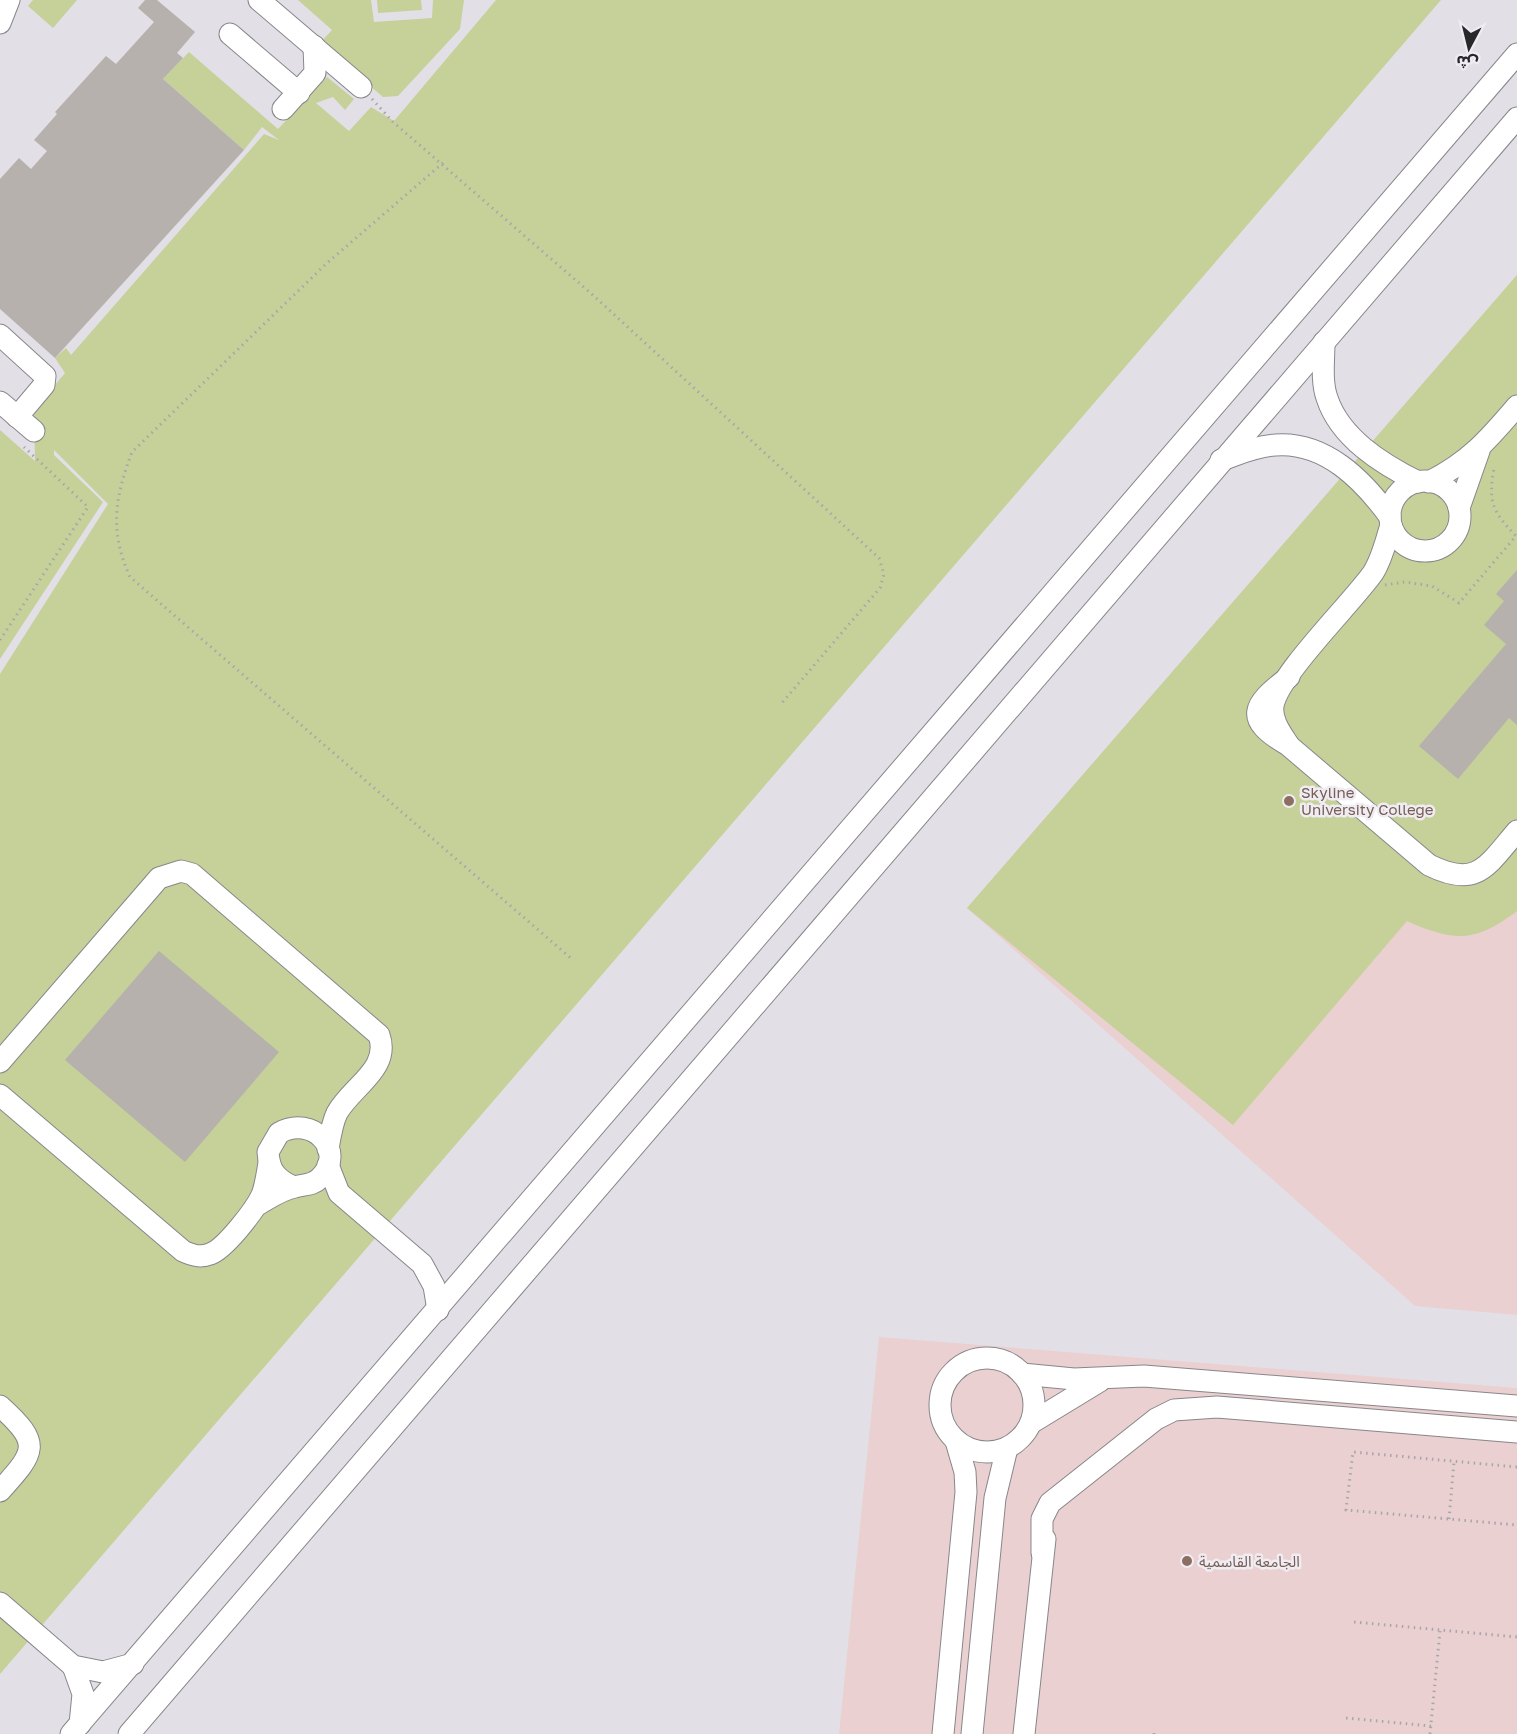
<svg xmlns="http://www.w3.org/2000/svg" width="1517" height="1734" font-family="'Golos Text','Noto Sans Arabic',sans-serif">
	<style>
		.education { fill: #ead0d1 }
		.green { fill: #c6d099 }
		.building { fill: #b6b1ad }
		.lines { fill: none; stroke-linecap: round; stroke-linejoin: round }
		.minor-casing { stroke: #88868b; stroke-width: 23 }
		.path { stroke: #a8a6ab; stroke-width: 3; stroke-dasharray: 1.5 4.5; stroke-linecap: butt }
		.minor { stroke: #fff; stroke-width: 21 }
		.education-dot { fill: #8d6e63; stroke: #efedf3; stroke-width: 2 }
		.labels { text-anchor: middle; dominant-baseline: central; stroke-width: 5; stroke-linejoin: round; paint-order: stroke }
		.education-label { font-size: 15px; fill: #785e54; stroke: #efedf3; text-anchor: start }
	</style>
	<rect width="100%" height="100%" fill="#e2e0e6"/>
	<g class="education">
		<polygon points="1517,275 1517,1315 1415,1306 967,908"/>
		<polygon points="879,1337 1517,1388 1517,1734 839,1734"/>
	</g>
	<g class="green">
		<polygon points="33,0 77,0 53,28 28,6"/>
		<polygon points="298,0 371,0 374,22 432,18 433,0 464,0 460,29 398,96 383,97 320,43 332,30"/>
		<polygon points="377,0 421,0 422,10 378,13"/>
		<polygon points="496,0 1441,0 0,1674 0,674 108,504 54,450 54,455 103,502 0,659 0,430 35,461 34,410 65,373 55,358 66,348 71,355 264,134 279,140 262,127 244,150 163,79 189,52 278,129 327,77 354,99 345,110 333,97 316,103 349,131 371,107 394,121"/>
		<path d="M1517,275v636c-42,32 -63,31 -110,10l-174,204 -266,-217z"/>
	</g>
	<g class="building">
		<polygon points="145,0 157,0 195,32 177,53 183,58 163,79 244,150 55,358 0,309 0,179 19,158 31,169 47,151 34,140 57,114 55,112 106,56 116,64 154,22 138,8"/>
		<polygon points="1517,570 1517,725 1509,718 1458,779 1419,746 1506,644 1484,625 1504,601 1496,594"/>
		<polygon points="159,951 279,1052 185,1162 65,1060"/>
	</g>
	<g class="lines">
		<defs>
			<g id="minor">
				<polyline points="259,0 361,87"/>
				<polyline points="0,23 9,0"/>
				<polyline points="230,34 299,93"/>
				<polyline points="283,109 315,73 314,46"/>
				<polyline points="0,335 45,376 44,385 17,417"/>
				<path d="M1324,342c0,18 -3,39 3,56 13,40 55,66 91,84"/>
				<polyline points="0,402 34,431"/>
				<path d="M1221,460c18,-6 35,-14 54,-15 50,-4 88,35 115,72"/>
				<circle cx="1425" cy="516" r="35"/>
				<path d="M1429,482c40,-20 59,-42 88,-76"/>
				<polyline points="1459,508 1479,451"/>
				<path d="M1289,677c-37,28 -46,42 -1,68l141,120c48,24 58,1 88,-34"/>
				<path d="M1288,744c-7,-11 -17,-24 -15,-38 5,-31 79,-103 100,-133 9,-14 13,-32 18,-48"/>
				<path d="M0,1062l159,-184 22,-7 11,3 187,161c12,34 -27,51 -42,78 -5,10 -7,24 -9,36"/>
				<path d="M0,1095l183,156c9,4 17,7 27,3 15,-5 45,-44 52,-59 4,-11 5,-21 7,-32"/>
				<polyline points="328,1165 339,1193 422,1264 434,1286 438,1310"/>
				<path d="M257,1205c11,-6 25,-16 38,-18 10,-3 17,-1 25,-9 28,-27 -8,-64 -41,-45l-11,19c1,19 9,28 26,35"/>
				<circle cx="987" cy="1405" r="47"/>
				<polyline points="1022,1374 1074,1379 1144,1376 1517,1406"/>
				<path d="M0,1406c42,38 36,45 0,85"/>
				<polyline points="1031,1423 1100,1381"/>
				<polyline points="1042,1553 1042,1519 1050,1503 1156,1419 1174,1410 1217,1407 1517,1432"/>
				<polyline points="0,1603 73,1666 103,1672 133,1664"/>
				<polyline points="73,1666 83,1694 80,1724"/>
				<polyline points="71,1734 1517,54"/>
				<polyline points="129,1734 1517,118"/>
				<polyline points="943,1734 966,1492 965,1472 956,1441"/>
				<polyline points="972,1734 995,1498 1007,1448"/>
				<polyline points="1024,1734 1045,1539"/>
			</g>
		</defs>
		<use href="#minor" class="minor-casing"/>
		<g class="path">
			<polyline points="372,99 393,122 594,296 879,558 884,574 880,588 781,704"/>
			<path d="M443,163l-116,100 -195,189c-17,45 -23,79 -2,125l443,383"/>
			<path d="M1385,585l20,-3 27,4 27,17 57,-67c-24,-25 -28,-34 -22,-68"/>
			<polyline points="0,640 88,507 24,447"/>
			<polyline points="1517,1467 1353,1452 1346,1510 1517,1525"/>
			<polyline points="1449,1519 1454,1462"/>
			<polyline points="1354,1622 1517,1637"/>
			<polyline points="1346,1718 1431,1726"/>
			<polyline points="1154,1734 1154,1733"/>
			<polyline points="1430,1734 1440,1631"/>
		</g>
		<use href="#minor" class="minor"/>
	</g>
	<g class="education-dot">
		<circle cx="1289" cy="801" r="6"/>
		<circle cx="1187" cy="1561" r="6"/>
	</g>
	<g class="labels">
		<g class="education-label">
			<text x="1301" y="792">Skyline<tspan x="1301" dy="17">University College</tspan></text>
			<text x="1199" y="1561">الجامعة القاسمية</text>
		</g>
	</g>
	<g transform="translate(1469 48) rotate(187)" stroke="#efedf3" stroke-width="4.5" paint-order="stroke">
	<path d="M0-4.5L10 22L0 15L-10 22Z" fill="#282729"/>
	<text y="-9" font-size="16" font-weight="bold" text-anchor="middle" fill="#282729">ش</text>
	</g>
</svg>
